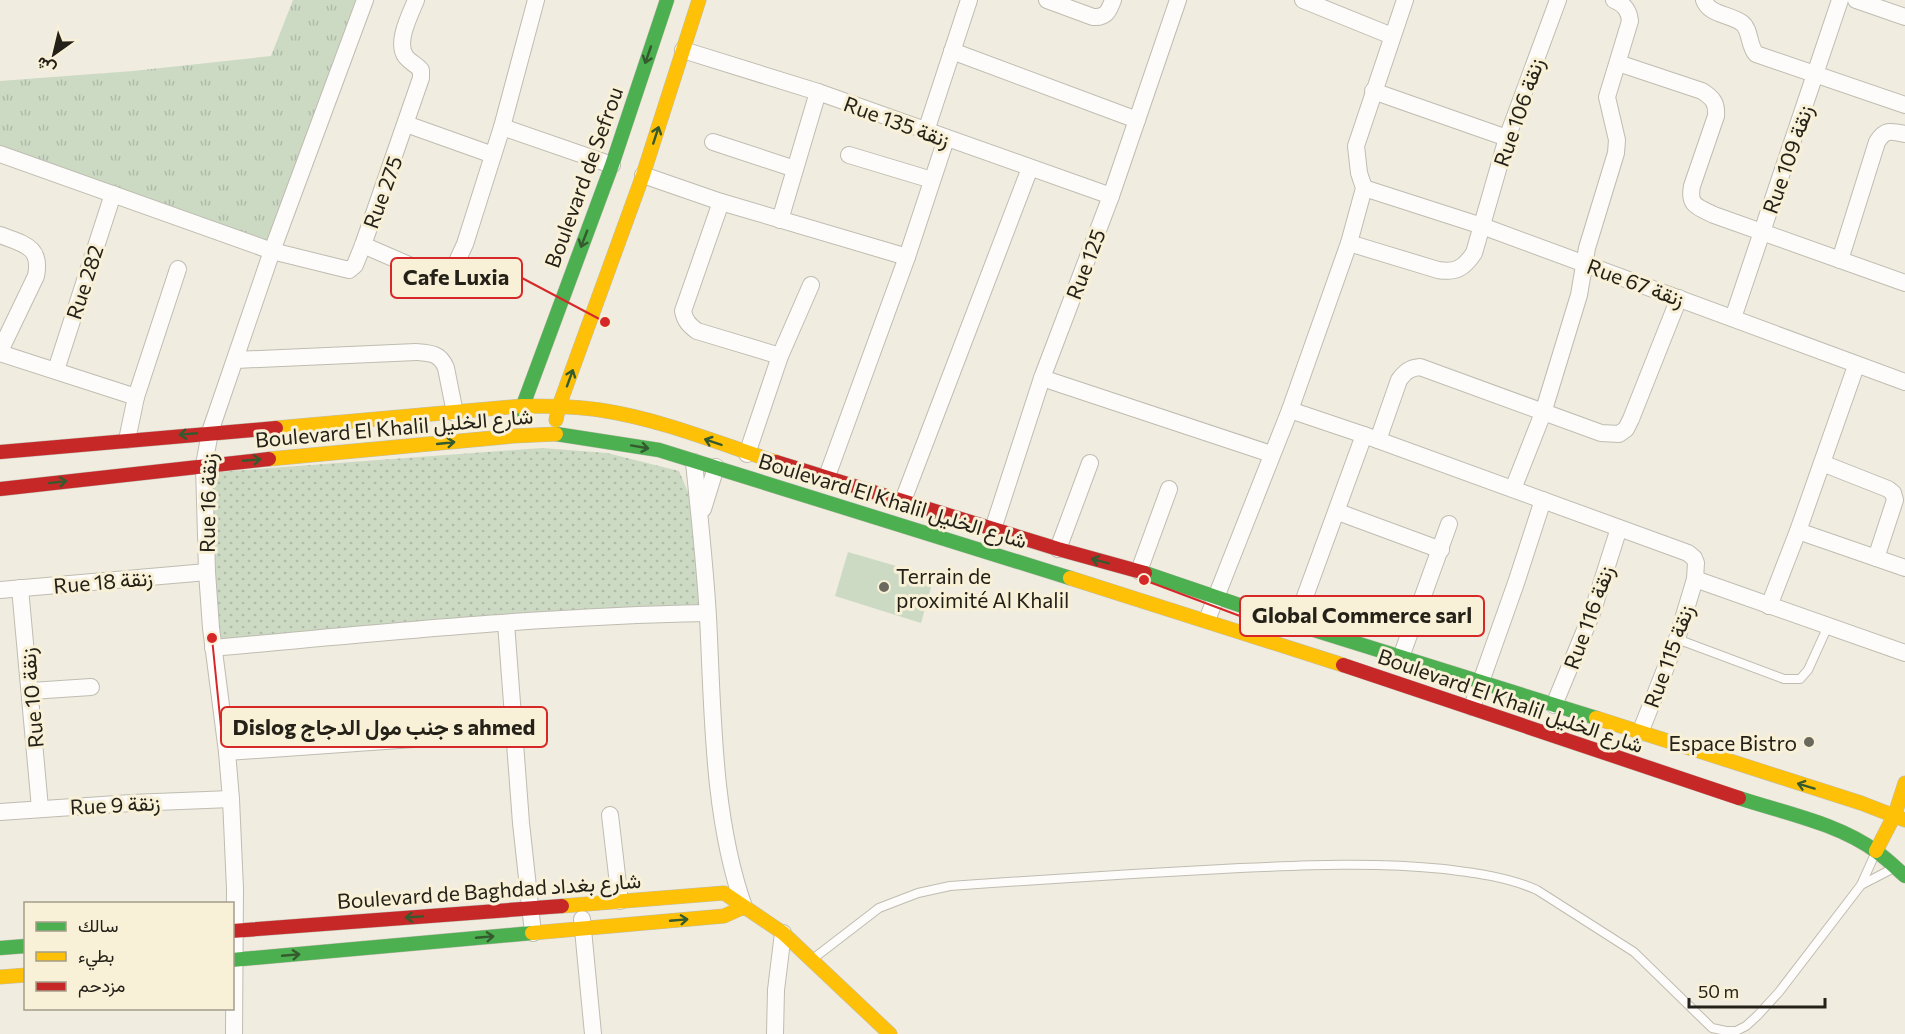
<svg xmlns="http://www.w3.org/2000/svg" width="1905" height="1034" font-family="Commissioner,Vazirmatn,sans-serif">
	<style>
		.grass { fill: url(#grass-dots) }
		.park { fill: url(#park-tufts) }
		.garden { fill: #ccdac4 }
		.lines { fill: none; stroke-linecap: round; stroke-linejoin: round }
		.lane-casing { stroke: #bfbcb1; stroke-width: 10 }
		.street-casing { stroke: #bfbcb1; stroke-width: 18 }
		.fast-casing { stroke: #bfbcb1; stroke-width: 15 }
		.slow-casing { stroke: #bfbcb1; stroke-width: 15 }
		.jam-casing { stroke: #bfbcb1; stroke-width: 15 }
		.lane { stroke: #fdfcfa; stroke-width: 8 }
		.street { stroke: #fdfcfa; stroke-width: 16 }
		.fast { stroke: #4caf50; stroke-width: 14 }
		.slow { stroke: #ffc107; stroke-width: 14 }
		.jam { stroke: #c62828; stroke-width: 14 }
		.oneway { stroke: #345a2e }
		.poi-dot { fill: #6b685e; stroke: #f8f0d7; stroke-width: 2 }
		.labels { text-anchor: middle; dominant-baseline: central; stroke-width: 6; stroke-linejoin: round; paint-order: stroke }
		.street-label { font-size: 21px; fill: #242118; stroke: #f8f0d7 }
		.poi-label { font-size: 21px; fill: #242118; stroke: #f8f0d7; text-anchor: start }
		.leader { fill: none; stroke: #d62828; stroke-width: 2 }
		.callout-dot { fill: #d62828; stroke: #f8f0d7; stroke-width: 2 }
		.callout { fill: #f8f0d7; stroke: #d62828; stroke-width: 2 }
		.callout-label { font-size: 22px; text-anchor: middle; font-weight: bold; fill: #242118 }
	</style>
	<defs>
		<pattern id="grass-dots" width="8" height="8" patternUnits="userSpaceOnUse" patternTransform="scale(1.5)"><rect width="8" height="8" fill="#ccdac4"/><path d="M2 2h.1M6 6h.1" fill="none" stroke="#afbba8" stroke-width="1.8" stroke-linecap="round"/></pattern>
		<pattern id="park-tufts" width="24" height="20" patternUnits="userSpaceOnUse" patternTransform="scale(1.5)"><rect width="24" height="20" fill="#ccdac4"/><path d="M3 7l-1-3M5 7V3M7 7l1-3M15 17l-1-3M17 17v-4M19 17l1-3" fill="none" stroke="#afbba8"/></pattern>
	</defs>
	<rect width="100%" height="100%" fill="#f0ecdf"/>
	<polygon class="grass" points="542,448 607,453 679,471 700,520 705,610 213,644 205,473"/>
	<polygon class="park" points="293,0 358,0 271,250 0,153 0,81 133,71 271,56"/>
	<polygon class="garden" points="848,552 934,577 921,623 835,596"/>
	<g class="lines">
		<defs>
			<g id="lane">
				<polyline points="1677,639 1784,679 1800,679 1808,670 1828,626"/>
				<polyline points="1861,885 1892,869"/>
				<path d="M814,958l65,-50 39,-15 32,-7c97,-7 194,-13 290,-18 68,-3 136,-6 204,1 32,4 64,8 93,21l97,62 78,76 14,3h10l10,-5 12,-11 21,-23 82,-107 14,-31"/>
			</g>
			<g id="street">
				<path d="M1047,0l46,17c13,1 16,-6 20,-17"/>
				<polyline points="1303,0 1392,36"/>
				<path d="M1704,0c5,15 26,14 38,23 9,7 6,22 14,31l149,51"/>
				<polyline points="1856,0 1905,17"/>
				<polyline points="683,50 818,92 1111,196"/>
				<polyline points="952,51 1137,120"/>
				<path d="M1618,63l84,28c11,7 15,12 14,25l-24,70c-4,20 6,21 22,29l191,68"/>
				<polyline points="1373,91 1507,138"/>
				<polyline points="406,124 493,155"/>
				<polyline points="502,127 612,165"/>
				<polyline points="926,131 969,0"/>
				<polyline points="713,142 795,169"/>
				<path d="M0,154l272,97 77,19 6,-5 8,-20 58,-167v-8c-4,-5 -10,-7 -15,-13 -11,-14 4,-42 10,-57"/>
				<polyline points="849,155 932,180"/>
				<polyline points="643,175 721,202 907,257"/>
				<polyline points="1364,188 1482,226 1905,382"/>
				<path d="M721,202l-38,109c2,10 6,14 14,20l83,25"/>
				<polyline points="780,220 818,92"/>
				<path d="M0,235c23,9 42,11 36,41l-36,75"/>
				<path d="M1349,243l89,27c18,3 26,-2 36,-17l33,-115 51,-138"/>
				<polyline points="363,245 425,272 440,275 453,270 465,244 502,127 536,0"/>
				<path d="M1840,260l37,-118c8,-13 14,-11 28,-8"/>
				<polyline points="1733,318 1840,0"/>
				<polyline points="0,353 136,397 127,440"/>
				<path d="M236,360l180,-8c14,1 24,1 30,16l9,45"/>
				<polyline points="56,370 113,194"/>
				<polyline points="1042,378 1271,454"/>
				<polyline points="136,397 178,269"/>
				<polyline points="1290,410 1364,435 1688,553 1694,558 1696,563 1695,579 1677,639 1640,733"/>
				<path d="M1378,440l21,-60c6,-8 10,-12 21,-13l181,66 18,1 7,-5 5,-10 48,-121"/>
				<polyline points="747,454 780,356 811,285"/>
				<path d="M694,462c5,51 11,103 14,155 5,95 4,199 36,290"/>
				<polyline points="1822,463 1888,489 1893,493 1895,500 1876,558"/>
				<polyline points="826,479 907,257 946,139"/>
				<path d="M1513,489l30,-76 36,-118 8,-47 29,-95 1,-13 -10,-43 23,-76c-1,-11 -6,-17 -16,-21"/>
				<polyline points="902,503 1030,168"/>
				<polyline points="703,509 716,467"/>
				<polyline points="1338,512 1441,550"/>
				<polyline points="993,529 1042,378 1111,196 1178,0"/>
				<polyline points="1798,531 1905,568"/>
				<polyline points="1058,549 1090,463"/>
				<polyline points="1139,571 1169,489"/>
				<polyline points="1695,579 1905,653"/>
				<polyline points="20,588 40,808"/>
				<polyline points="0,590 207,572"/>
				<polyline points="1769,606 1798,531 1856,366"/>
				<polyline points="1207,620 1290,410 1349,243 1364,188 1359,173 1356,146 1405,0"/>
				<polyline points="506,623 521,823 533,933"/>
				<polyline points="1295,624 1364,435"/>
				<path d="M213,648c165,-15 329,-32 494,-35"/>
				<polyline points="1401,657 1449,524"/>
				<polyline points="31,691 91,687"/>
				<polyline points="1554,705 1592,613 1619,528"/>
				<polyline points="1472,707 1516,583 1543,500"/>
				<polyline points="227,752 514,732"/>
				<polyline points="0,812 131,803 231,799"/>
				<polyline points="610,815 620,901"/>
				<polyline points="582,919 593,1034"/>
				<polyline points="234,1034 235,889 231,799 227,752 211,628 207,572 204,465 210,432 272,251 365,0"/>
				<polyline points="775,1034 776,990 783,933"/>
			</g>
			<g id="fast">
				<polyline points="518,419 612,165 667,0"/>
				<polyline points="556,434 659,450 1070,578"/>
				<polyline points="1145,573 1295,624 1596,718"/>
				<path d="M1739,798c45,15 99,25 138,54 10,7 19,16 28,24"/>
				<polyline points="0,948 26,946"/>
				<polyline points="232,960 532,933"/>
			</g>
			<g id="slow">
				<polyline points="556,420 559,406 643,175 699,0"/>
				<path d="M276,428l246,-22c26,0 52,0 78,4 60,9 118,33 176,52"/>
				<polyline points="269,459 514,436 556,434"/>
				<polyline points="1070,578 1343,665"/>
				<polyline points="1596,718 1861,803 1905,820"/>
				<polyline points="1876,851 1895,814 1905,783"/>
				<polyline points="562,906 724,893 783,933 890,1034"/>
				<polyline points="532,933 724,916 744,907"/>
				<polyline points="0,977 26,975"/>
			</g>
			<g id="jam">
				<polyline points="0,452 276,428"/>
				<polyline points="776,462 1058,549 1145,573"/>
				<polyline points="0,489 269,459"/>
				<polyline points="1343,665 1739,798"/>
				<polyline points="232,931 562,906"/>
			</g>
		</defs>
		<use href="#lane" class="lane-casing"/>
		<use href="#street" class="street-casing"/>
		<use href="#fast" class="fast-casing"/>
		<use href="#slow" class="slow-casing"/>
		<use href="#jam" class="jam-casing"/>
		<use href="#lane" class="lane"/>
		<use href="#street" class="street"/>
		<use href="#fast" class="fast"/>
		<use href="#slow" class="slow"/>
		<use href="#jam" class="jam"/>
	</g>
	<defs><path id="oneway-shaft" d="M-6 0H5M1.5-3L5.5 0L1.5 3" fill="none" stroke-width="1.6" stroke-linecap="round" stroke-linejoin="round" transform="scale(1.5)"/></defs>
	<g class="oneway">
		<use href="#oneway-shaft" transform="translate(648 55) rotate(109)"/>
		<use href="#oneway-shaft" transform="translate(656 135) rotate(-72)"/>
		<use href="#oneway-shaft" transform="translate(584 239) rotate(111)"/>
		<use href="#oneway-shaft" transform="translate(570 378) rotate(-70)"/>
		<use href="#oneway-shaft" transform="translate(188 434) rotate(175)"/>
		<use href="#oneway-shaft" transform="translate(713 442) rotate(-161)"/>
		<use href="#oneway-shaft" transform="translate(446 443) rotate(-6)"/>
		<use href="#oneway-shaft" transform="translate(640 447) rotate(10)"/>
		<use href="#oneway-shaft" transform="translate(252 460) rotate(-5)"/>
		<use href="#oneway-shaft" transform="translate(58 482) rotate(-7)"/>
		<use href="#oneway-shaft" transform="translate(1100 561) rotate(-165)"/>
		<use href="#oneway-shaft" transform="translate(1806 786) rotate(-163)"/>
		<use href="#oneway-shaft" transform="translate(414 917) rotate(176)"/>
		<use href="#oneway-shaft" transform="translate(679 920) rotate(-5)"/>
		<use href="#oneway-shaft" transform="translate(485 937) rotate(-5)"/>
		<use href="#oneway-shaft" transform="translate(291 955) rotate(-5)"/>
	</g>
	<g class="poi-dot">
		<circle cx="884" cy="587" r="6"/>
		<circle cx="1809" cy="742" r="6"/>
	</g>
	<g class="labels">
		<g class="street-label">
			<text transform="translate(1518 112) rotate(-71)">Rue 106 زنقة</text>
			<text transform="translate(897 121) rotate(20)">Rue 135 زنقة</text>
			<text transform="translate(1787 159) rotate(-71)">Rue 109 زنقة</text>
			<text transform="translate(583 177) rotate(-70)">Boulevard de Sefrou</text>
			<text transform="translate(382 192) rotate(-70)">Rue 275</text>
			<text transform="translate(1085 264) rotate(-69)">Rue 125</text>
			<text transform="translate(84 282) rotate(-72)">Rue 282</text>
			<text transform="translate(1636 282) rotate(20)">Rue 67 زنقة</text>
			<text transform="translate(394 427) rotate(-5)">Boulevard El Khalil شارع الخليل</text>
			<text transform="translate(893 500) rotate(17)">Boulevard El Khalil شارع الخليل</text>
			<text transform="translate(207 503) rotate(-89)">Rue 16 زنقة</text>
			<text transform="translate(103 581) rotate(-5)">Rue 18 زنقة</text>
			<text transform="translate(1588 617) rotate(-70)">Rue 116 زنقة</text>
			<text transform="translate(1668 656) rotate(-70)">Rue 115 زنقة</text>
			<text transform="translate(31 698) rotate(-95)">Rue 10 زنقة</text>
			<text transform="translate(1511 700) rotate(19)">Boulevard El Khalil شارع الخليل</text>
			<text transform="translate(115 804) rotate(-3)">Rue 9 زنقة</text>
			<text transform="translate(489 890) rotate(-4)">Boulevard de Baghdad شارع بغداد</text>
		</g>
		<g class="poi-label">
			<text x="896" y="575">Terrain de<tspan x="896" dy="24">proximité Al Khalil</tspan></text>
			<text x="1797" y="742" text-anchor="end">Espace Bistro</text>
		</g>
	</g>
	<path class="leader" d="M605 322L522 278M1144 580L1240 616M212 638L221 727"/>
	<g class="callout-dot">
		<circle cx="605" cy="322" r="6"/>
		<circle cx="1144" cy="580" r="6"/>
		<circle cx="212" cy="638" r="6"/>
	</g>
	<g class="callout">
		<rect x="391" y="258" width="131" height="40" rx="6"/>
		<rect x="1240" y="596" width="244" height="40" rx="6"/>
		<rect x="221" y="707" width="326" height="40" rx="6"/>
	</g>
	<g class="callout-label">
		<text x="456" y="285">Cafe Luxia</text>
		<text x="1362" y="623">Global Commerce sarl</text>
		<text x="384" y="735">Dislog جنب مول الدجاج s ahmed</text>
	</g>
	<rect x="24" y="902" width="210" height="108" fill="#f8f0d7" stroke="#a39d8b" stroke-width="1.5"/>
	<rect x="36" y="922" width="30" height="9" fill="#4caf50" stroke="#a39d8b" stroke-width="1.5"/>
	<text x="78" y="932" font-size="18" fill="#242118">سالك</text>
	<rect x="36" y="952" width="30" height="9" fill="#ffc107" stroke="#a39d8b" stroke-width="1.5"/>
	<text x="78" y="962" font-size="18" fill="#242118">بطيء</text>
	<rect x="36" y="982" width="30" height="9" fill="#c62828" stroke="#a39d8b" stroke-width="1.5"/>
	<text x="78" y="992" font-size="18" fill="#242118">مزدحم</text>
	<g transform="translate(54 54) rotate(214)" stroke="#f8f0d7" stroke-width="4.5" paint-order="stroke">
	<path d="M0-4.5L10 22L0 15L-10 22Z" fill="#242118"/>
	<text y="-9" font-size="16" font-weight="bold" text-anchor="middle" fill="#242118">ش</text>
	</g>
	<path d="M1689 998v9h136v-9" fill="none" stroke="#242118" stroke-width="3"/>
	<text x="1698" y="998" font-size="18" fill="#242118" stroke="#f8f0d7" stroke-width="4.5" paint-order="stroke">50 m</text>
</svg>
